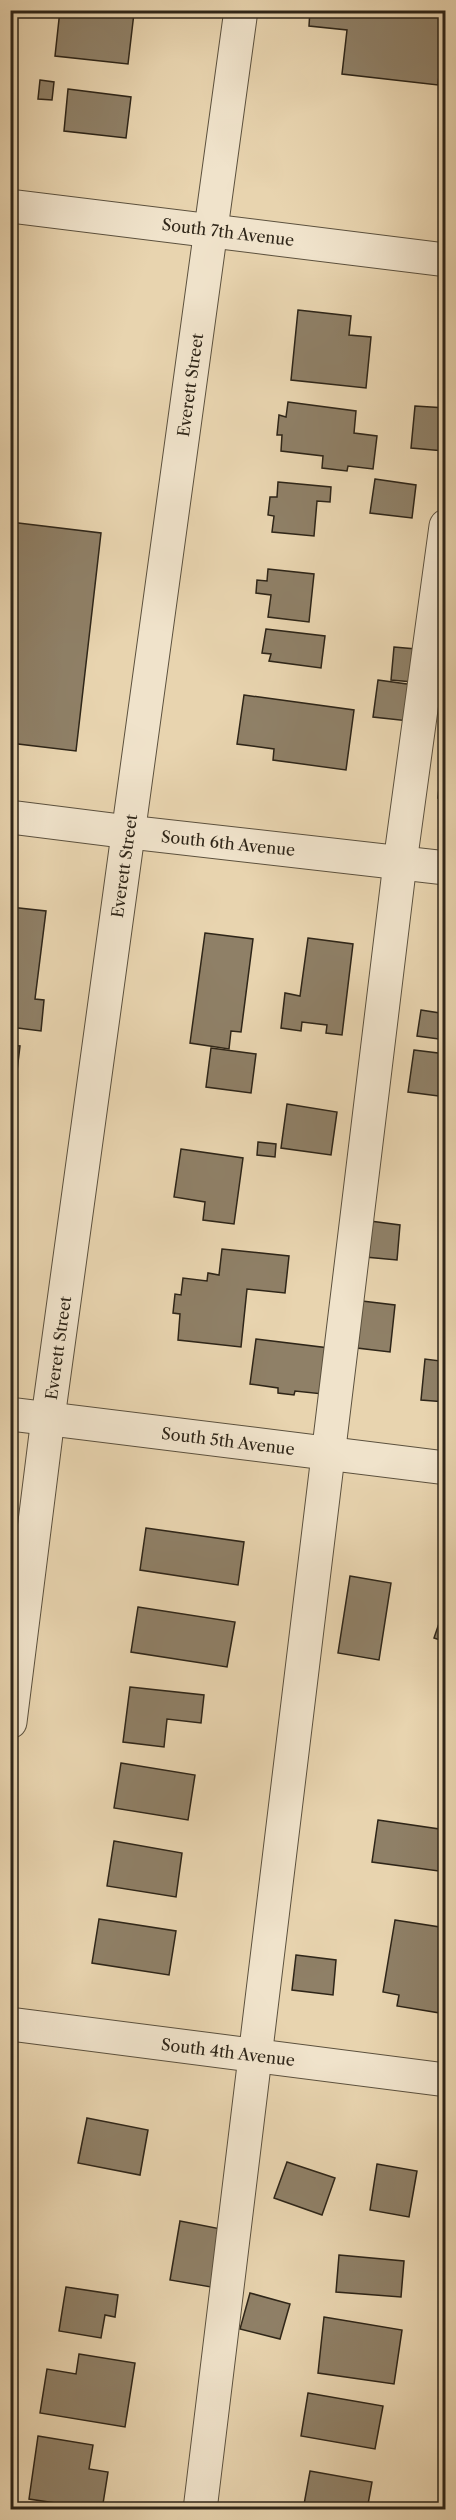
<svg xmlns="http://www.w3.org/2000/svg" width="456" height="2520" font-family="'Libre Caslon Text',serif">
	<style>
		.building { fill: #8f8067; stroke: #2e2518; stroke-width: 1.5 }
		.lines { fill: none; stroke-linecap: round; stroke-linejoin: round }
		.minor-casing { stroke: #5c513e; stroke-width: 35 }
		.minor { stroke: #f0e3cb; stroke-width: 33 }
		.labels { text-anchor: middle; dominant-baseline: central; stroke-width: 4.5; stroke-linejoin: round; paint-order: stroke }
		.street-label { font-size: 16px; fill: #2e2518; stroke: #f0e3cb }
	</style>
	<rect width="100%" height="100%" fill="#e8d4af"/>
	<filter id="stains"><feTurbulence type="fractalNoise" baseFrequency=".00333" numOctaves="4"/><feColorMatrix values="0 0 0 0 .2 0 0 0 0 .09 0 0 0 0 .02 0 0 0 .5 -.17"/></filter>
	<radialGradient id="worn" r=".72"><stop offset=".6" stop-color="#630" stop-opacity="0"/><stop offset="1" stop-color="#630" stop-opacity=".3"/></radialGradient>
	<g class="building">
		<polygon points="60,10 113,10 134,13 128,64 55,56"/>
		<polygon points="310,10 446,10 446,45 442,45 438,85 342,74 347,30 309,26"/>
		<polygon points="40,80 54,82 52,100 38,99"/>
		<polygon points="68,89 131,97 126,138 64,131"/>
		<polygon points="298,310 351,316 349,335 371,337 366,388 291,380"/>
		<polygon points="288,402 356,411 354,433 377,436 373,469 348,466 347,471 322,468 323,456 281,451 282,435 277,435 279,415 286,417"/>
		<polygon points="415,406 446,408 444,451 411,448"/>
		<polygon points="375,479 416,485 412,518 370,513"/>
		<polygon points="278,482 331,487 330,502 317,501 314,536 272,532 274,516 268,515 270,497 277,497"/>
		<polygon points="10,522 101,533 76,751 10,743"/>
		<polygon points="268,569 314,574 309,622 268,617 271,595 256,593 257,580 267,581"/>
		<polygon points="266,629 325,636 321,668 269,661 271,654 262,653"/>
		<polygon points="394,647 416,649 413,682 391,680"/>
		<polygon points="378,680 414,685 409,721 373,717"/>
		<polygon points="244,695 354,710 346,770 273,760 274,749 237,744"/>
		<polygon points="446,717 446,798 438,798"/>
		<polygon points="10,907 46,911 35,999 44,1000 41,1031 10,1027"/>
		<polygon points="205,933 253,939 241,1032 231,1031 229,1049 190,1043"/>
		<polygon points="308,938 353,944 342,1035 326,1033 327,1025 302,1022 301,1031 281,1028 285,993 300,996"/>
		<polygon points="421,1010 446,1014 446,1040 417,1036"/>
		<polygon points="10,1045 20,1046 13,1104 10,1104"/>
		<polygon points="211,1048 256,1054 251,1093 206,1087"/>
		<polygon points="414,1050 446,1054 446,1097 408,1092"/>
		<polygon points="287,1104 337,1112 331,1155 281,1148"/>
		<polygon points="258,1142 276,1144 275,1157 257,1155"/>
		<polygon points="181,1149 243,1158 234,1224 203,1220 205,1202 174,1197"/>
		<polygon points="370,1221 400,1225 397,1260 365,1257"/>
		<polygon points="222,1249 289,1256 285,1293 247,1289 241,1347 178,1340 180,1314 173,1313 175,1294 181,1295 183,1278 207,1281 208,1273 219,1275"/>
		<polygon points="362,1301 395,1305 390,1352 357,1348"/>
		<polygon points="256,1339 329,1348 323,1394 295,1391 294,1395 278,1393 278,1388 250,1384"/>
		<polygon points="441,1353 446,1353 446,1402 421,1400 425,1359 440,1361"/>
		<polygon points="146,1528 244,1542 238,1585 140,1570"/>
		<polygon points="350,1576 391,1583 379,1660 338,1653"/>
		<polygon points="446,1603 446,1642 434,1638"/>
		<polygon points="138,1607 235,1622 227,1667 131,1652"/>
		<polygon points="130,1687 204,1695 201,1723 167,1719 164,1747 123,1742"/>
		<polygon points="121,1763 195,1775 188,1820 114,1808"/>
		<polygon points="378,1820 446,1830 446,1872 372,1862"/>
		<polygon points="114,1841 182,1853 176,1897 107,1886"/>
		<polygon points="99,1919 176,1931 169,1975 92,1963"/>
		<polygon points="395,1920 446,1928 446,2014 397,2006 399,1995 383,1992"/>
		<polygon points="296,1955 336,1960 333,1995 292,1990"/>
		<polygon points="87,2118 148,2130 140,2175 78,2163"/>
		<polygon points="287,2162 335,2178 322,2215 274,2198"/>
		<polygon points="377,2164 417,2171 409,2217 370,2210"/>
		<polygon points="180,2221 221,2229 211,2287 170,2280"/>
		<polygon points="339,2255 404,2261 401,2297 336,2292"/>
		<polygon points="66,2287 118,2295 115,2317 105,2315 101,2338 59,2331"/>
		<polygon points="250,2293 290,2304 280,2339 240,2329"/>
		<polygon points="324,2317 402,2330 394,2384 318,2373"/>
		<polygon points="79,2354 135,2363 125,2427 40,2413 47,2369 76,2374"/>
		<polygon points="308,2393 383,2406 375,2449 301,2436"/>
		<polygon points="38,2436 93,2445 89,2469 108,2472 102,2510 29,2499"/>
		<polygon points="310,2471 372,2482 367,2510 303,2510"/>
	</g>
	<g class="lines">
		<defs>
			<g id="minor">
				<polyline points="10,206 446,260"/>
				<polyline points="10,817 129,832 446,868"/>
				<polyline points="10,1414 446,1468"/>
				<polyline points="10,1722 48,1418 241,10"/>
				<polyline points="10,2024 446,2080"/>
				<polyline points="200,2510 400,863 446,526"/>
			</g>
		</defs>
		<use href="#minor" class="minor-casing"/>
		<use href="#minor" class="minor"/>
	</g>
	<g class="labels">
		<g class="street-label">
			<text transform="translate(228 232) rotate(7)">South 7th Avenue</text>
			<text transform="translate(190 385) rotate(-82)">Everett Street</text>
			<text transform="translate(228 843) rotate(6)">South 6th Avenue</text>
			<text transform="translate(124 866) rotate(-82)">Everett Street</text>
			<text transform="translate(58 1348) rotate(-82)">Everett Street</text>
			<text transform="translate(228 1441) rotate(7)">South 5th Avenue</text>
			<text transform="translate(228 2052) rotate(7)">South 4th Avenue</text>
		</g>
	</g>
	<rect width="456" height="2520" fill="none" stroke="#e8d4af" stroke-width="36"/>
	<rect x="12" y="12" width="432" height="2496" fill="none" stroke="#2e2518" stroke-width="3"/>
	<rect x="18" y="18" width="420" height="2484" fill="none" stroke="#2e2518" stroke-width="1.5"/>
	<rect width="100%" height="100%" filter="url(#stains)"/>
	<rect width="100%" height="100%" fill="url(#worn)"/>
</svg>
